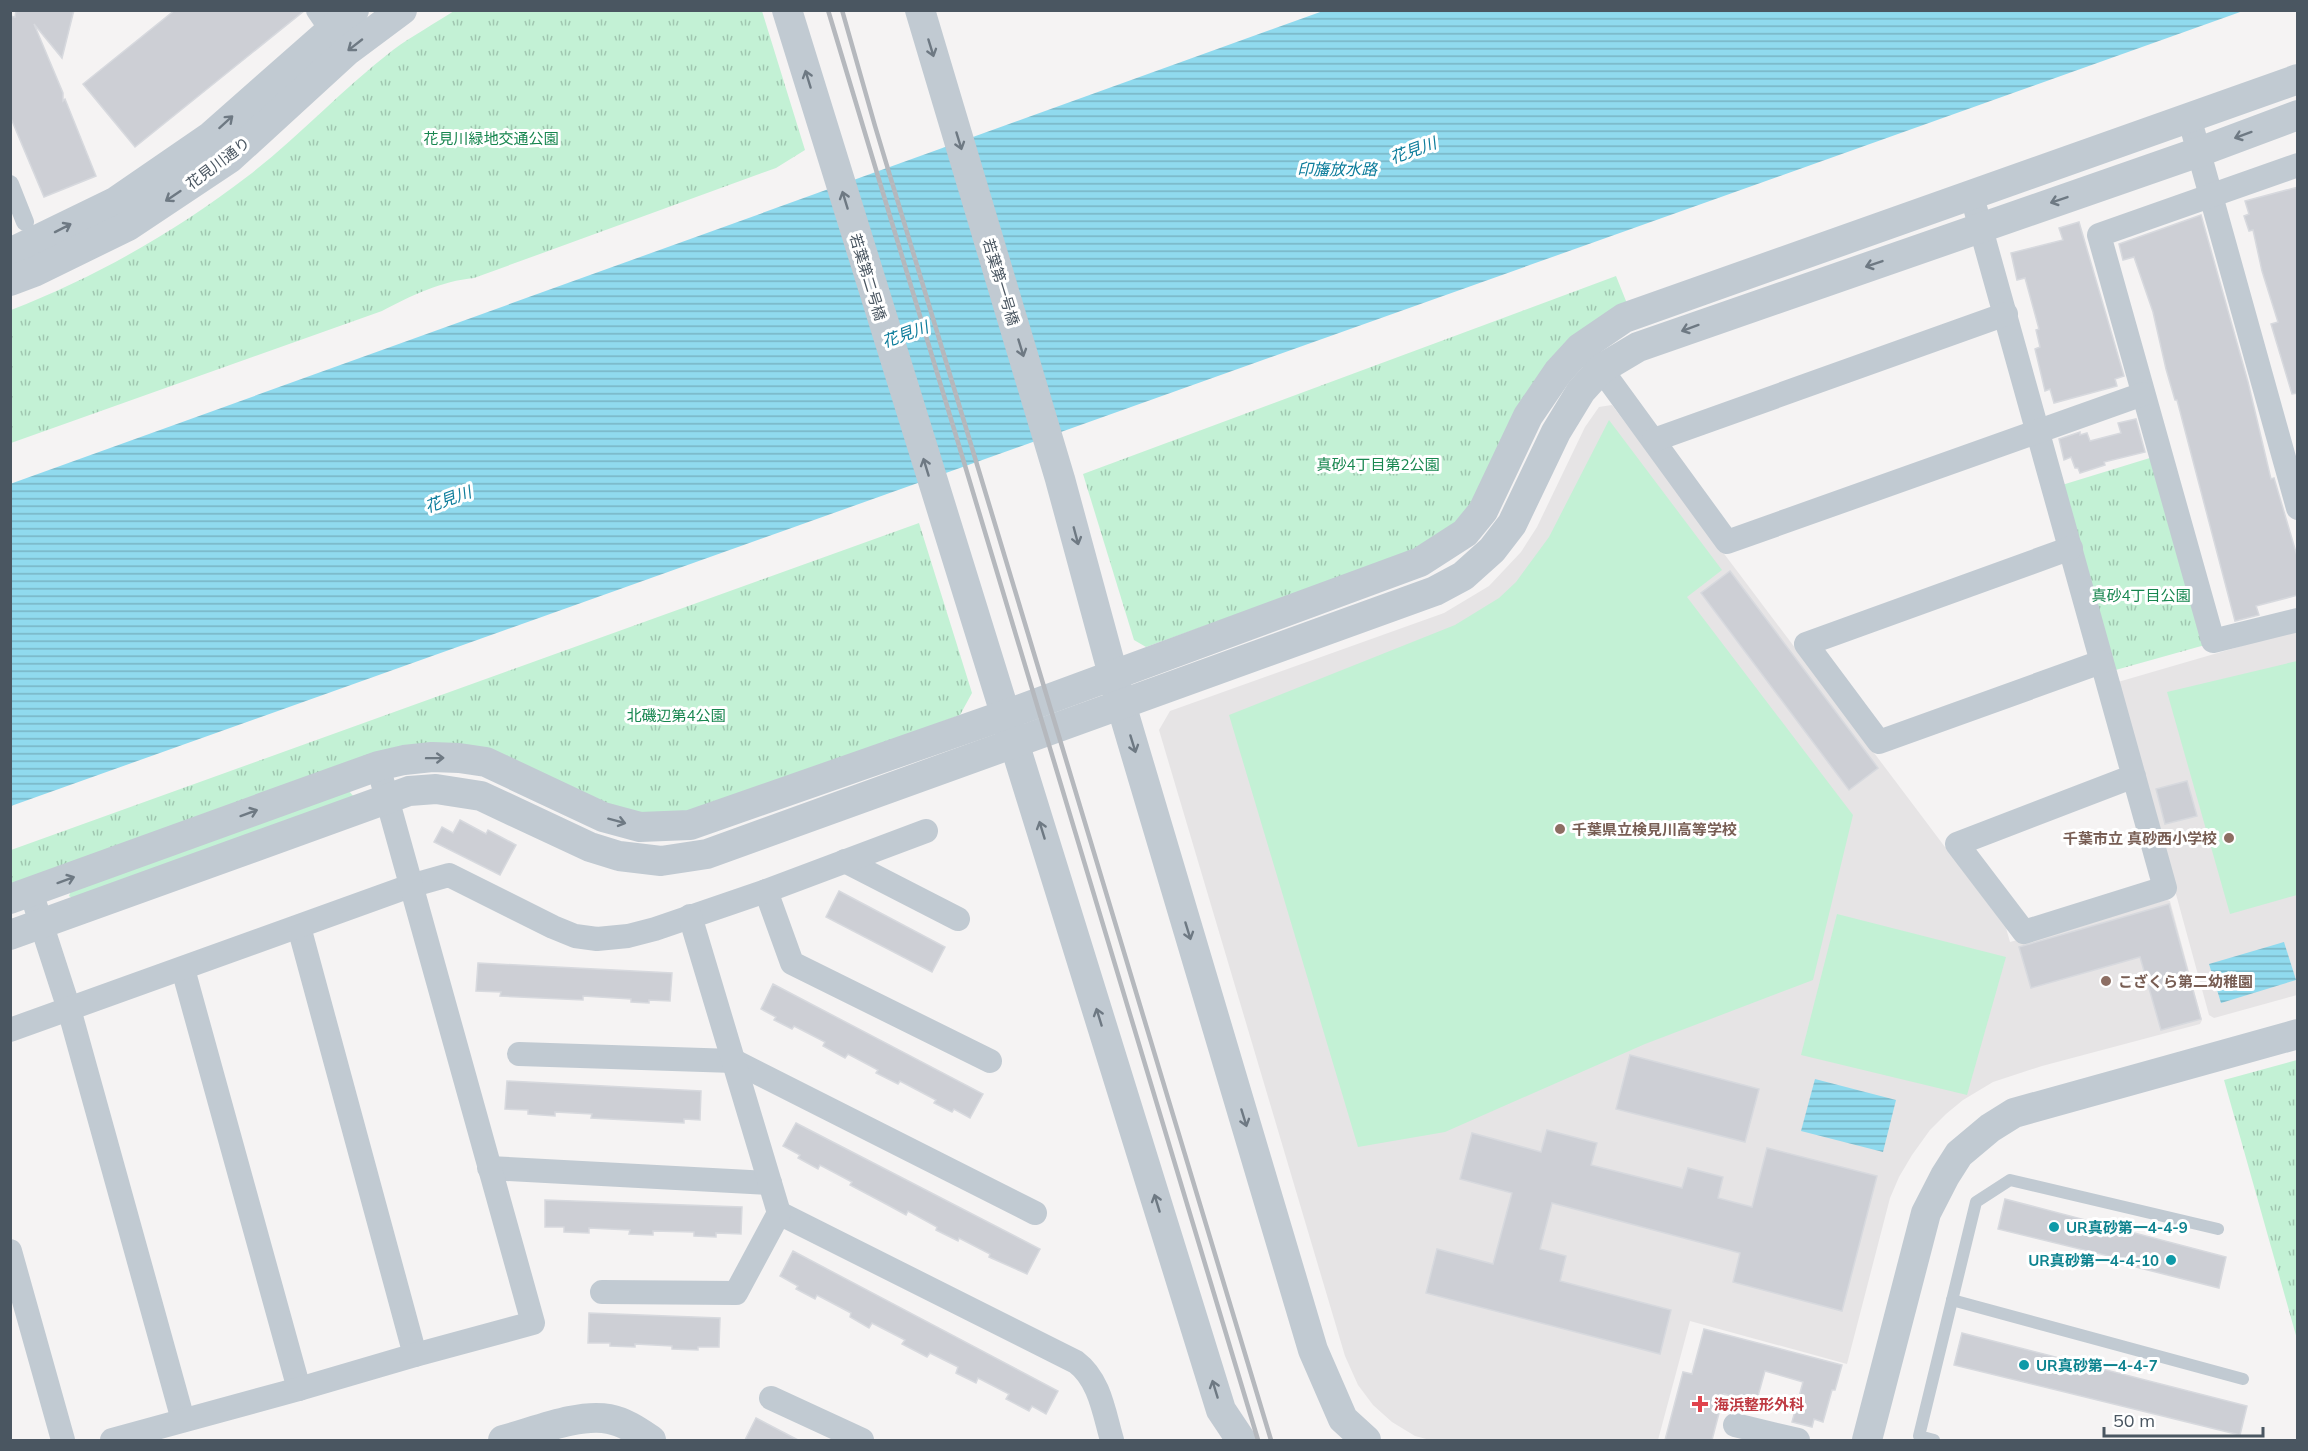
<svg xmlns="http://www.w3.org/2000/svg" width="2308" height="1451" font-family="Mulish,'Noto Sans JP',sans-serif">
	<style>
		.education { fill: #e6e4e5 }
		.grass { fill: #c3f1d5 }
		.park { fill: url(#park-tufts) }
		.water { fill: url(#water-rules) }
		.building { fill: #cdcfd5; stroke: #d7d9de; stroke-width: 1.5 }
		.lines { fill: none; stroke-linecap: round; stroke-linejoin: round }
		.service { stroke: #c1cad2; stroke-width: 12 }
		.pedestrian { stroke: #c1cad2; stroke-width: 18 }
		.minor { stroke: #c1cad2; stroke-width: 24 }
		.tertiary { stroke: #c1cad2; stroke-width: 30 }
		.rail { stroke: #b5b8bd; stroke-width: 4.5 }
		.oneway { stroke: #6e7983 }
		.education-dot { fill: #8d6e63; stroke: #fff; stroke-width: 2 }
		.culture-dot { fill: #0f9aa8; stroke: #fff; stroke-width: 2 }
		.health-dot { fill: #e0444e; stroke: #fff; stroke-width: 2 }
		.labels { text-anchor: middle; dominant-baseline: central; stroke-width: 6; stroke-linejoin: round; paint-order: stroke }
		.park-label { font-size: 15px; fill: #17864f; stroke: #fff }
		.street-label { font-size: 15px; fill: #4a5661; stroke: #fff }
		.education-label { font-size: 15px; font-weight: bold; fill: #785e54; stroke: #fff; text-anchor: start }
		.culture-label { font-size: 15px; font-weight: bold; fill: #0d838f; stroke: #fff; text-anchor: start }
		.health-label { font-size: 15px; font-weight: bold; fill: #be3a42; stroke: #fff; text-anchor: start }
		.water-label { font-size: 16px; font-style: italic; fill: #0c7c9b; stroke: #fff }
	</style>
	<defs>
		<pattern id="park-tufts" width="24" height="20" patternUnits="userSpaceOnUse" patternTransform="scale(1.5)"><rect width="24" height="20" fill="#c3f1d5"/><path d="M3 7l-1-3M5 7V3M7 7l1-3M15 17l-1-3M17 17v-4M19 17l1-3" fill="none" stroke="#a0c6b0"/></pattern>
		<pattern id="water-rules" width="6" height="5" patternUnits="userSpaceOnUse" patternTransform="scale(1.5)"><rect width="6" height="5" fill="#90daee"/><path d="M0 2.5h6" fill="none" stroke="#78b4c4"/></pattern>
	</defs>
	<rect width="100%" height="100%" fill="#f5f3f3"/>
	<g class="education">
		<polygon points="1612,405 2006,928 2010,942 2167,900 2170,901 2202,1020 2200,1024 2042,1066 1993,1082 1963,1100 1946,1114 1930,1130 1912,1155 1899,1177 1890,1198 1847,1364 1690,1321 1658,1440 1430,1440 1415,1436 1392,1422 1373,1405 1358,1385 1345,1356 1159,730 1170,711 1444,613 1489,586 1521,552 1537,527 1585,427 1599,407"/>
		<polygon points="2297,630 2297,995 2214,1018 2209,1015 2118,682"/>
	</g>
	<g class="grass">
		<polygon points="1609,420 1722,570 1687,597 1853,815 1813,980 1645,1044 1445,1132 1358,1147 1229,715 1455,625 1499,598 1516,582 1549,537"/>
		<polygon points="2297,661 2297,895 2230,914 2167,692"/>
		<polygon points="349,791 354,797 72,898 69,896 71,891"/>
		<polygon points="1837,914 2006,957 1967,1095 1801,1055"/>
	</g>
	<g class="park">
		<path d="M454,11h308l43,139 -29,18 -302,110c-32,3 -64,18 -92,33l-371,132v-133c85,-33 164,-78 237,-134 51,-39 94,-87 145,-126 19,-14 41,-26 61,-39z"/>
		<polygon points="1616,276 1628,306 1484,491 1436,543 1146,647 1134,640 1083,474"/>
		<polygon points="2153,457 2205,645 2112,671 2062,485"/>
		<polygon points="919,523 972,693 960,715 685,817 645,817 435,744 11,891 11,850"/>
		<polygon points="2297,1060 2298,1060 2297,1339 2224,1080"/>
	</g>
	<g class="water">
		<polygon points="1323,11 2243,11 11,806 10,484"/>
		<polygon points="2284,942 2296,980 2221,1003 2209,964"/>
		<polygon points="1815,1079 1896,1100 1883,1152 1801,1131"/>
	</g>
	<g class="building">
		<polygon points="16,10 74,10 62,58 34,24 63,93 63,101 65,99 96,176 44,197 10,116 10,16 15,17"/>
		<polygon points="175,10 304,11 135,147 83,84"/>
		<polygon points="2298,187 2298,393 2292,394 2271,324 2278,322 2262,271 2253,230 2249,231 2244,216 2249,214 2245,201"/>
		<polygon points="2201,215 2248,382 2271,479 2274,478 2298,559 2298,595 2256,606 2259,615 2235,621 2177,400 2175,400 2166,369 2153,312 2134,257 2123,260 2119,244"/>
		<polygon points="2079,222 2124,376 2115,379 2117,386 2054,403 2050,389 2045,391 2041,374 2035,349 2040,347 2036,330 2039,329 2025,278 2017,280 2011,253 2063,240 2059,228"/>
		<polygon points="2136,419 2145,452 2104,462 2105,465 2080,473 2078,468 2075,468 2071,457 2064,460 2059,439 2080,432 2080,435 2087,433 2090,441 2121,433 2118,423"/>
		<polygon points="1730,571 1878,768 1849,790 1701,593"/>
		<polygon points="2187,781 2197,816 2165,824 2156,789"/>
		<polygon points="460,820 486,834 488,830 516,845 500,875 434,842 442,827 453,833"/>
		<polygon points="839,891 945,947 932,972 826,917"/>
		<polygon points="2169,904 2201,1019 2161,1030 2140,957 2031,988 2019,947"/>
		<polygon points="478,963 672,973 670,1001 649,1000 649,1003 631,1002 631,999 583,996 583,1000 500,996 501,992 476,991"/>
		<polygon points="773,984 983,1094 970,1118 954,1109 952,1112 934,1103 936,1100 900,1081 898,1084 876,1073 878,1070 848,1054 845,1058 823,1046 825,1042 794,1026 792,1029 774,1020 776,1017 761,1009"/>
		<polygon points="1630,1055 1759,1089 1745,1142 1616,1109"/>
		<polygon points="507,1081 701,1091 700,1120 684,1119 684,1123 591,1118 592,1114 555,1112 555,1116 528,1114 528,1110 505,1109"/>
		<polygon points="796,1123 1040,1249 1027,1274 989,1257 990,1254 959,1238 958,1241 936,1230 937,1227 908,1211 906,1215 886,1204 850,1185 852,1182 820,1165 818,1169 798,1158 800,1155 783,1146"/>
		<polygon points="1547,1130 1597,1143 1591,1165 1682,1188 1688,1168 1723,1177 1718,1198 1752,1207 1767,1148 1877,1176 1842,1311 1733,1282 1740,1253 1552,1203 1540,1249 1566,1256 1560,1281 1671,1310 1660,1354 1426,1293 1437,1249 1493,1264 1512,1193 1460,1179 1472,1133 1541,1152"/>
		<polygon points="2005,1199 2226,1257 2219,1288 2116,1262 2117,1258 1998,1229"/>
		<polygon points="545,1200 742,1207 741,1234 716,1233 716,1237 694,1236 694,1232 653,1231 653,1235 629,1234 630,1230 589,1228 589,1233 564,1232 564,1227 545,1227"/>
		<polygon points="793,1251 1058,1391 1046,1414 1032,1406 1029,1411 1006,1399 1009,1394 978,1378 976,1383 956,1373 958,1367 930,1353 927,1357 902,1344 905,1340 872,1323 869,1328 850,1317 851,1313 817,1295 815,1299 796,1289 798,1286 780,1276"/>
		<polygon points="589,1313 720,1318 719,1347 698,1347 698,1350 672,1349 672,1346 635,1344 635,1347 610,1346 610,1343 588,1343"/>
		<polygon points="1704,1329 1842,1365 1835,1390 1832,1390 1823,1422 1814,1419 1812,1427 1792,1422 1803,1382 1765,1371 1756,1403 1724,1394 1712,1440 1665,1440 1683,1372 1692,1374"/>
		<polygon points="1962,1333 2247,1406 2240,1435 1954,1365"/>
		<polygon points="756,1418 798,1440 745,1440"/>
	</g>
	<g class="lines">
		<g class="service">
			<polyline points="1952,1300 2243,1379"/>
			<polyline points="1934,1440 1919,1436 1976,1202 2010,1180 2218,1229"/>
		</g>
		<polyline class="pedestrian" points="10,184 25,222"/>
		<g class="minor">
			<polyline points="318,10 331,29"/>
			<polyline points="2189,117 2298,508"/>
			<polyline points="2298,165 2099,235 2213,641 2298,620"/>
			<polyline points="1971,193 2165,888 2024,932 1957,844 2134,776"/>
			<polyline points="1589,356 1601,369 1727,542 2143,394"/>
			<polyline points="1654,440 2006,314"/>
			<polyline points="2071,548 1806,644 1879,742 2101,662"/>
			<polyline points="845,861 958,919"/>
			<polyline points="766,891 792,963 990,1061"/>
			<polyline points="31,892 69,1009 183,1420"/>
			<polyline points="299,927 415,1355"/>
			<polyline points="183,969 299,1389"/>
			<polyline points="10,1030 410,886 449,875 553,927 575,936 597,939 628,936 655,929 766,891 926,831"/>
			<polyline points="519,1054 734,1061 1035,1213"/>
			<polyline points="489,1168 770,1183"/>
			<path d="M779,1213l297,149c24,18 28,51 36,78"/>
			<polyline points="10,1251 63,1440"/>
			<polyline points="602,1292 736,1293 779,1213 690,916"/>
			<polyline points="771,1398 862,1440"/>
			<polyline points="1735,1425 1798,1440"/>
			<polyline points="112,1440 299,1389 415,1355 533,1323 378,766"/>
		</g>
		<g class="tertiary">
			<path d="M787,10c142,468 290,934 434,1400l20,30"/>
			<polyline points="920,10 1060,479 1121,704 1313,1350 1343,1419 1366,1440"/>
			<polyline points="10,253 115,202 211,136 354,10"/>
			<polyline points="10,281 34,272 128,226 230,158 347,51 402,10"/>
			<polyline points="10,899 378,766 404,760 432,757 459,758 486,762 603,817 640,827 690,825 1005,715 1420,562 1465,533 1483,511 1528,416 1558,372 1580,348 1624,318 2298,79"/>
			<polyline points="10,935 409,791 436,789 481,796 590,847 619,856 661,861 707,854 1435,591 1463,576 1492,550 1512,524 1556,432 1581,391 1601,369 1638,347 2199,152 2298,115"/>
			<path d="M503,1440c31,-8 75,-27 106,-21 16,3 30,13 42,21"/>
			<polyline points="1867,1440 1926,1213 1945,1176 1959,1154 1990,1128 2014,1113 2298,1034"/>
		</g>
		<g class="rail">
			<polyline points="828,10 1258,1440"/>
			<polyline points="842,10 875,126 1271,1440"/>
		</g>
	</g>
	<defs><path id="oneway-shaft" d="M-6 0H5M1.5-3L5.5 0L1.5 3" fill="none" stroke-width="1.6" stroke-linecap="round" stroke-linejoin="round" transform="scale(1.5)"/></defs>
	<g class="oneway">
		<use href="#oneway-shaft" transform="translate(355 45) rotate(142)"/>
		<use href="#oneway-shaft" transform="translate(931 48) rotate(73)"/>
		<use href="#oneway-shaft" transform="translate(808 79) rotate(-107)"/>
		<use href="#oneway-shaft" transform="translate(226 122) rotate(-42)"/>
		<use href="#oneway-shaft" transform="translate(2243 135) rotate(160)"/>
		<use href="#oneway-shaft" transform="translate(959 141) rotate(73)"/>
		<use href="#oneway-shaft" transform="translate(173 196) rotate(146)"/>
		<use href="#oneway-shaft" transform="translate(845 200) rotate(-107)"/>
		<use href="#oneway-shaft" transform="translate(2059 200) rotate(161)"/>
		<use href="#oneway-shaft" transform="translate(63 228) rotate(-27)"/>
		<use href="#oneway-shaft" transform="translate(1874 264) rotate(161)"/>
		<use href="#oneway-shaft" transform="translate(1690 328) rotate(160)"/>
		<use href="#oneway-shaft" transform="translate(1021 348) rotate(73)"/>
		<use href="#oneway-shaft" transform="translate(926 467) rotate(-107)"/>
		<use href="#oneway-shaft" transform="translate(1076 536) rotate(75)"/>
		<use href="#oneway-shaft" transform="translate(1133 744) rotate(73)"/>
		<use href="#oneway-shaft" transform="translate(435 758) rotate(-1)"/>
		<use href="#oneway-shaft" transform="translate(249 813) rotate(-20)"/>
		<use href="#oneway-shaft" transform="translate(617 821) rotate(15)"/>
		<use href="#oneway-shaft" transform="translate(1042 830) rotate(-107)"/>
		<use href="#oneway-shaft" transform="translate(66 880) rotate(-20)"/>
		<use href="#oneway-shaft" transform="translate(1188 931) rotate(73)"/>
		<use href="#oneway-shaft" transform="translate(1099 1017) rotate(-107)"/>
		<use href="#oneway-shaft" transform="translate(1244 1118) rotate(73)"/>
		<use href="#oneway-shaft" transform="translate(1157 1203) rotate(-107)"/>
		<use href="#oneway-shaft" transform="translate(1215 1389) rotate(-107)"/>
	</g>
	<g class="education-dot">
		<circle cx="1560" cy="829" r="6"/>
		<circle cx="2229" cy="838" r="6"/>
		<circle cx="2106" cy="981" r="6"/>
	</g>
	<g class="culture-dot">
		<circle cx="2054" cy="1227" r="6"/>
		<circle cx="2171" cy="1260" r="6"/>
		<circle cx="2024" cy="1365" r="6"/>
	</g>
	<path class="health-dot" d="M1697 1395h6v6h6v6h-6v6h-6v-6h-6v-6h6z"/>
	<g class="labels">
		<g class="park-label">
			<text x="491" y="138">花見川緑地交通公園</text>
			<text x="1378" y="464">真砂4丁目第2公園</text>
			<text x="2141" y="595">真砂4丁目公園</text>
			<text x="676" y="715">北磯辺第4公園</text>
		</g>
		<g class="street-label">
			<text transform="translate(218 163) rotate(-37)">花見川通り</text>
			<text transform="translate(868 277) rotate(73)">若葉第二号橋</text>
			<text transform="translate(1001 282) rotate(73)">若葉第一号橋</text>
		</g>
		<g class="education-label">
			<text x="1572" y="829">千葉県立検見川高等学校</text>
			<text x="2217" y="838" text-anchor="end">千葉市立 真砂西小学校</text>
			<text x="2118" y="981">こざくら第二幼稚園</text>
		</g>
		<g class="culture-label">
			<text x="2066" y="1227">UR真砂第一4-4-9</text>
			<text x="2159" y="1260" text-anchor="end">UR真砂第一4-4-10</text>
			<text x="2036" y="1365">UR真砂第一4-4-7</text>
		</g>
		<g class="health-label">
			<text x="1714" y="1404">海浜整形外科</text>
		</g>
		<g class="water-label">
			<text transform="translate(1413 150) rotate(-20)">花見川</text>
			<text x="1337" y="169">印旛放水路</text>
			<text transform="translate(905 334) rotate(-20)">花見川</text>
			<text transform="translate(448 499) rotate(-20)">花見川</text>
		</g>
	</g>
	<rect width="2308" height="1451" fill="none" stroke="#4a5661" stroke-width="24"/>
	<path d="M2104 1427v9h159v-9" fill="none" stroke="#4a5661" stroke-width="3"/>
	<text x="2113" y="1427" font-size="18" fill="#4a5661" stroke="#ffffff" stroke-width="4.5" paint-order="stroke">50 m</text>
</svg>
